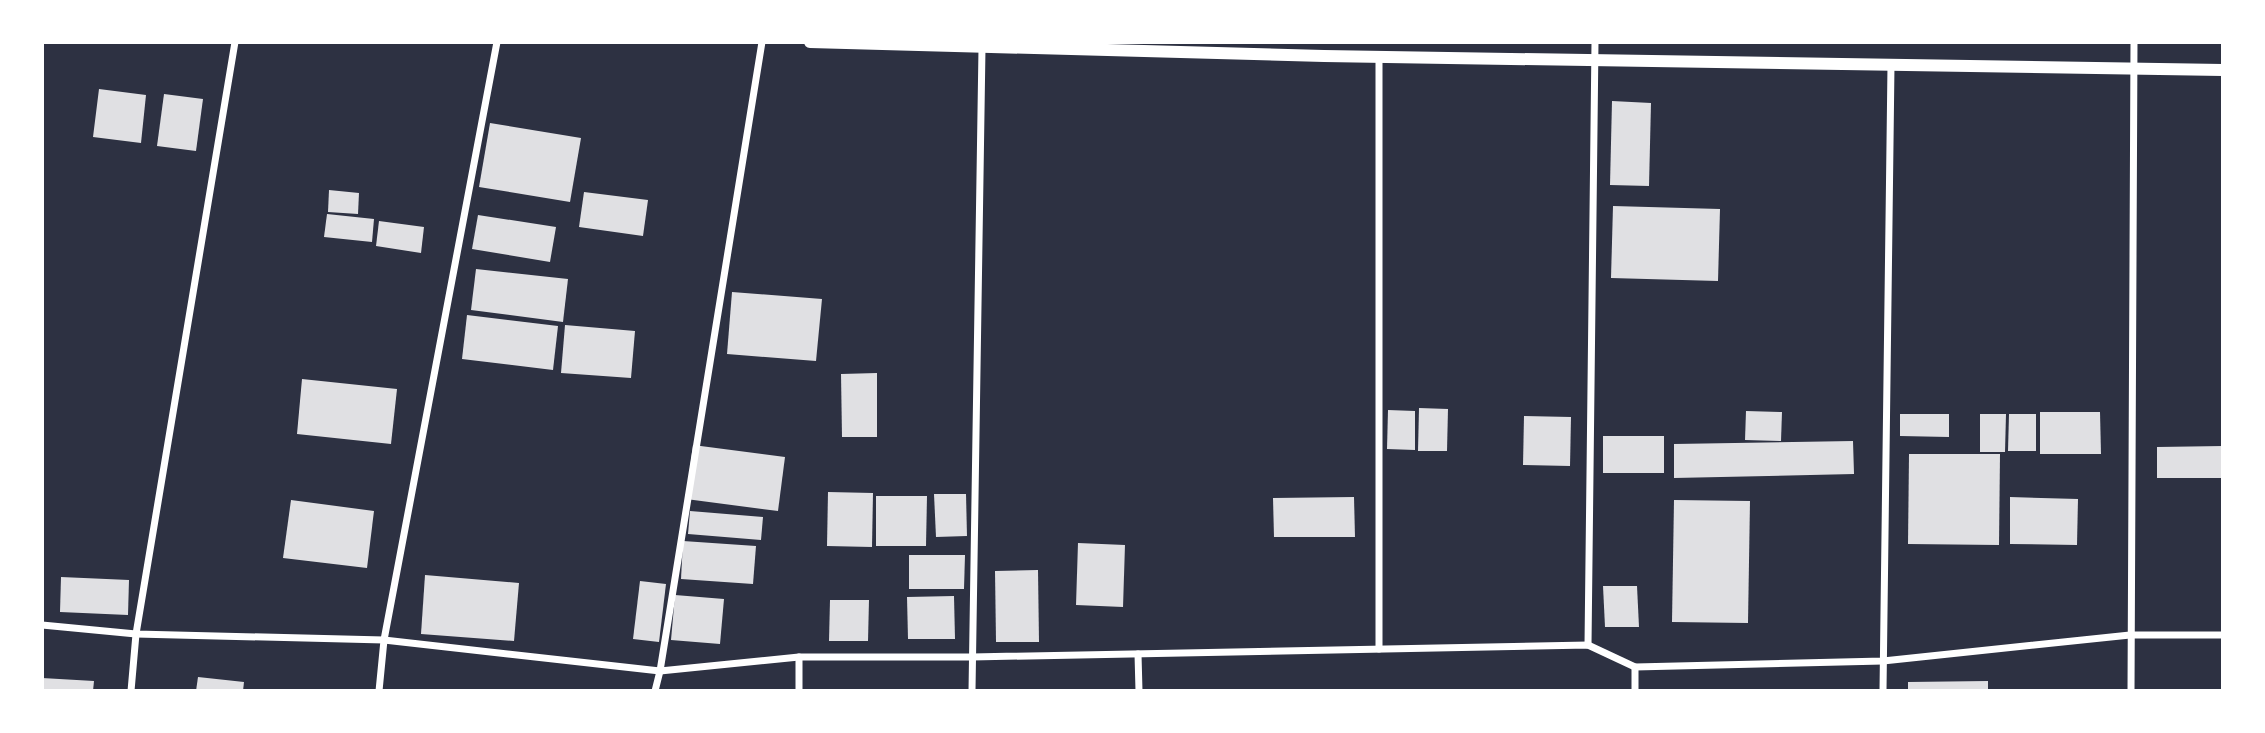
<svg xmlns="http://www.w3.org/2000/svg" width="2265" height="733" font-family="'Noto Serif',serif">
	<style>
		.building { fill: #e0e0e3 }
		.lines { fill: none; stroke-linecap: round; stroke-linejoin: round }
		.minor { stroke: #fff; stroke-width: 7 }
		.tertiary { stroke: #fff; stroke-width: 12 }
	</style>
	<rect width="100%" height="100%" fill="#2d3142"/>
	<g class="building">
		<polygon points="99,89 146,95 141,143 93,137"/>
		<polygon points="164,94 203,99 196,151 157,146"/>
		<polygon points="1612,101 1651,103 1649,186 1610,185"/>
		<polygon points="490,123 581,138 570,202 479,187"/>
		<polygon points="329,190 359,193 358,214 328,212"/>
		<polygon points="584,192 648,200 643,236 579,227"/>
		<polygon points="1613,206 1720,209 1718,281 1611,278"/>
		<polygon points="327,214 374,219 372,242 324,237"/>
		<polygon points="478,215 556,227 550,262 472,249"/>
		<polygon points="379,221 424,227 421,253 376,246"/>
		<polygon points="476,269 568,279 563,322 471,310"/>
		<polygon points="732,292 822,299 816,361 727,354"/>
		<polygon points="467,315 558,326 553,370 462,359"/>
		<polygon points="565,325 635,331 631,378 561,373"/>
		<polygon points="877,373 877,437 842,437 841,374"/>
		<polygon points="302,379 397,389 391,444 297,434"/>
		<polygon points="1419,408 1448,409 1447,451 1418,451"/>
		<polygon points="1388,410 1415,411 1415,450 1387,449"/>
		<polygon points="1746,411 1782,412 1781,441 1745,440"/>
		<polygon points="2040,412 2100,412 2101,454 2040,454"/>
		<polygon points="1900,414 1949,414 1949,437 1900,436"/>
		<polygon points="1980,414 2006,414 2005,452 1980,452"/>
		<polygon points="2009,414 2036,414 2036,451 2008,451"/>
		<polygon points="1524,416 1571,417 1570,466 1523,465"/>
		<rect x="1603" y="436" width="61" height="37"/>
		<polygon points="1853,441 1854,474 1674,478 1674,444"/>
		<polygon points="693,445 785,457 778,511 686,499"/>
		<polygon points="2223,446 2223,478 2157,478 2157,447"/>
		<polygon points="1909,454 2000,454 1999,545 1908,544"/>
		<polygon points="828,492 873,493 872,547 827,546"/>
		<polygon points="934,494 966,494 967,536 936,537"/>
		<polygon points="876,496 927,496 926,546 876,546"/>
		<polygon points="1354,497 1355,537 1274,537 1273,498"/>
		<polygon points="2010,497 2078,499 2077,545 2010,544"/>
		<polygon points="291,500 374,511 367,568 283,558"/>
		<polygon points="1674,500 1750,501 1748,623 1672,622"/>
		<polygon points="690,511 763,517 761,540 688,534"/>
		<polygon points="683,541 756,546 753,584 681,579"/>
		<polygon points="1078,543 1125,545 1123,607 1076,605"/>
		<polygon points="909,555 965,555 964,589 909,589"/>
		<polygon points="1038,570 1039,642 996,642 995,571"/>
		<polygon points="425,575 519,583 514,641 421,634"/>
		<polygon points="61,577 129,580 128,615 60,612"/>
		<polygon points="640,581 666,584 659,642 633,639"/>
		<polygon points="1603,586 1637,586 1639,627 1605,627"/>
		<polygon points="675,595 724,599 720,644 671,640"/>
		<polygon points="954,596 955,639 908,639 907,597"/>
		<polygon points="830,600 869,600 868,641 829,641"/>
		<polygon points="198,677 244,682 243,691 196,691"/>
		<polygon points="42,678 94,681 93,691 42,691"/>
		<polygon points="1988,681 1988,691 1908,691 1908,682"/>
	</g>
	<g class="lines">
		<g class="minor">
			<polyline points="42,625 136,634 384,640 660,671 799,657 972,657 1588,645 1635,667 1883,661 2130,635 2223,635"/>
			<polyline points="1588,645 1595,42"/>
			<polyline points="1379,649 1379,57"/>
			<polyline points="1138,654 1139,691"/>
			<polyline points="1635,667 1635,691"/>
			<polyline points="131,691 136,634 235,42"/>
			<polyline points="379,691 384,640 497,42"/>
			<polyline points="655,691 660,671 762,42"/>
			<polyline points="799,691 799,657"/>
			<polyline points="972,691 982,48"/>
			<polyline points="1883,691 1891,65"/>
			<polyline points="2131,691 2134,42"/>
		</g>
		<polyline class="tertiary" points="810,42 1324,56 2223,70"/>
	</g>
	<rect width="2265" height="733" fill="none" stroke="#ffffff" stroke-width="88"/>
</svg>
